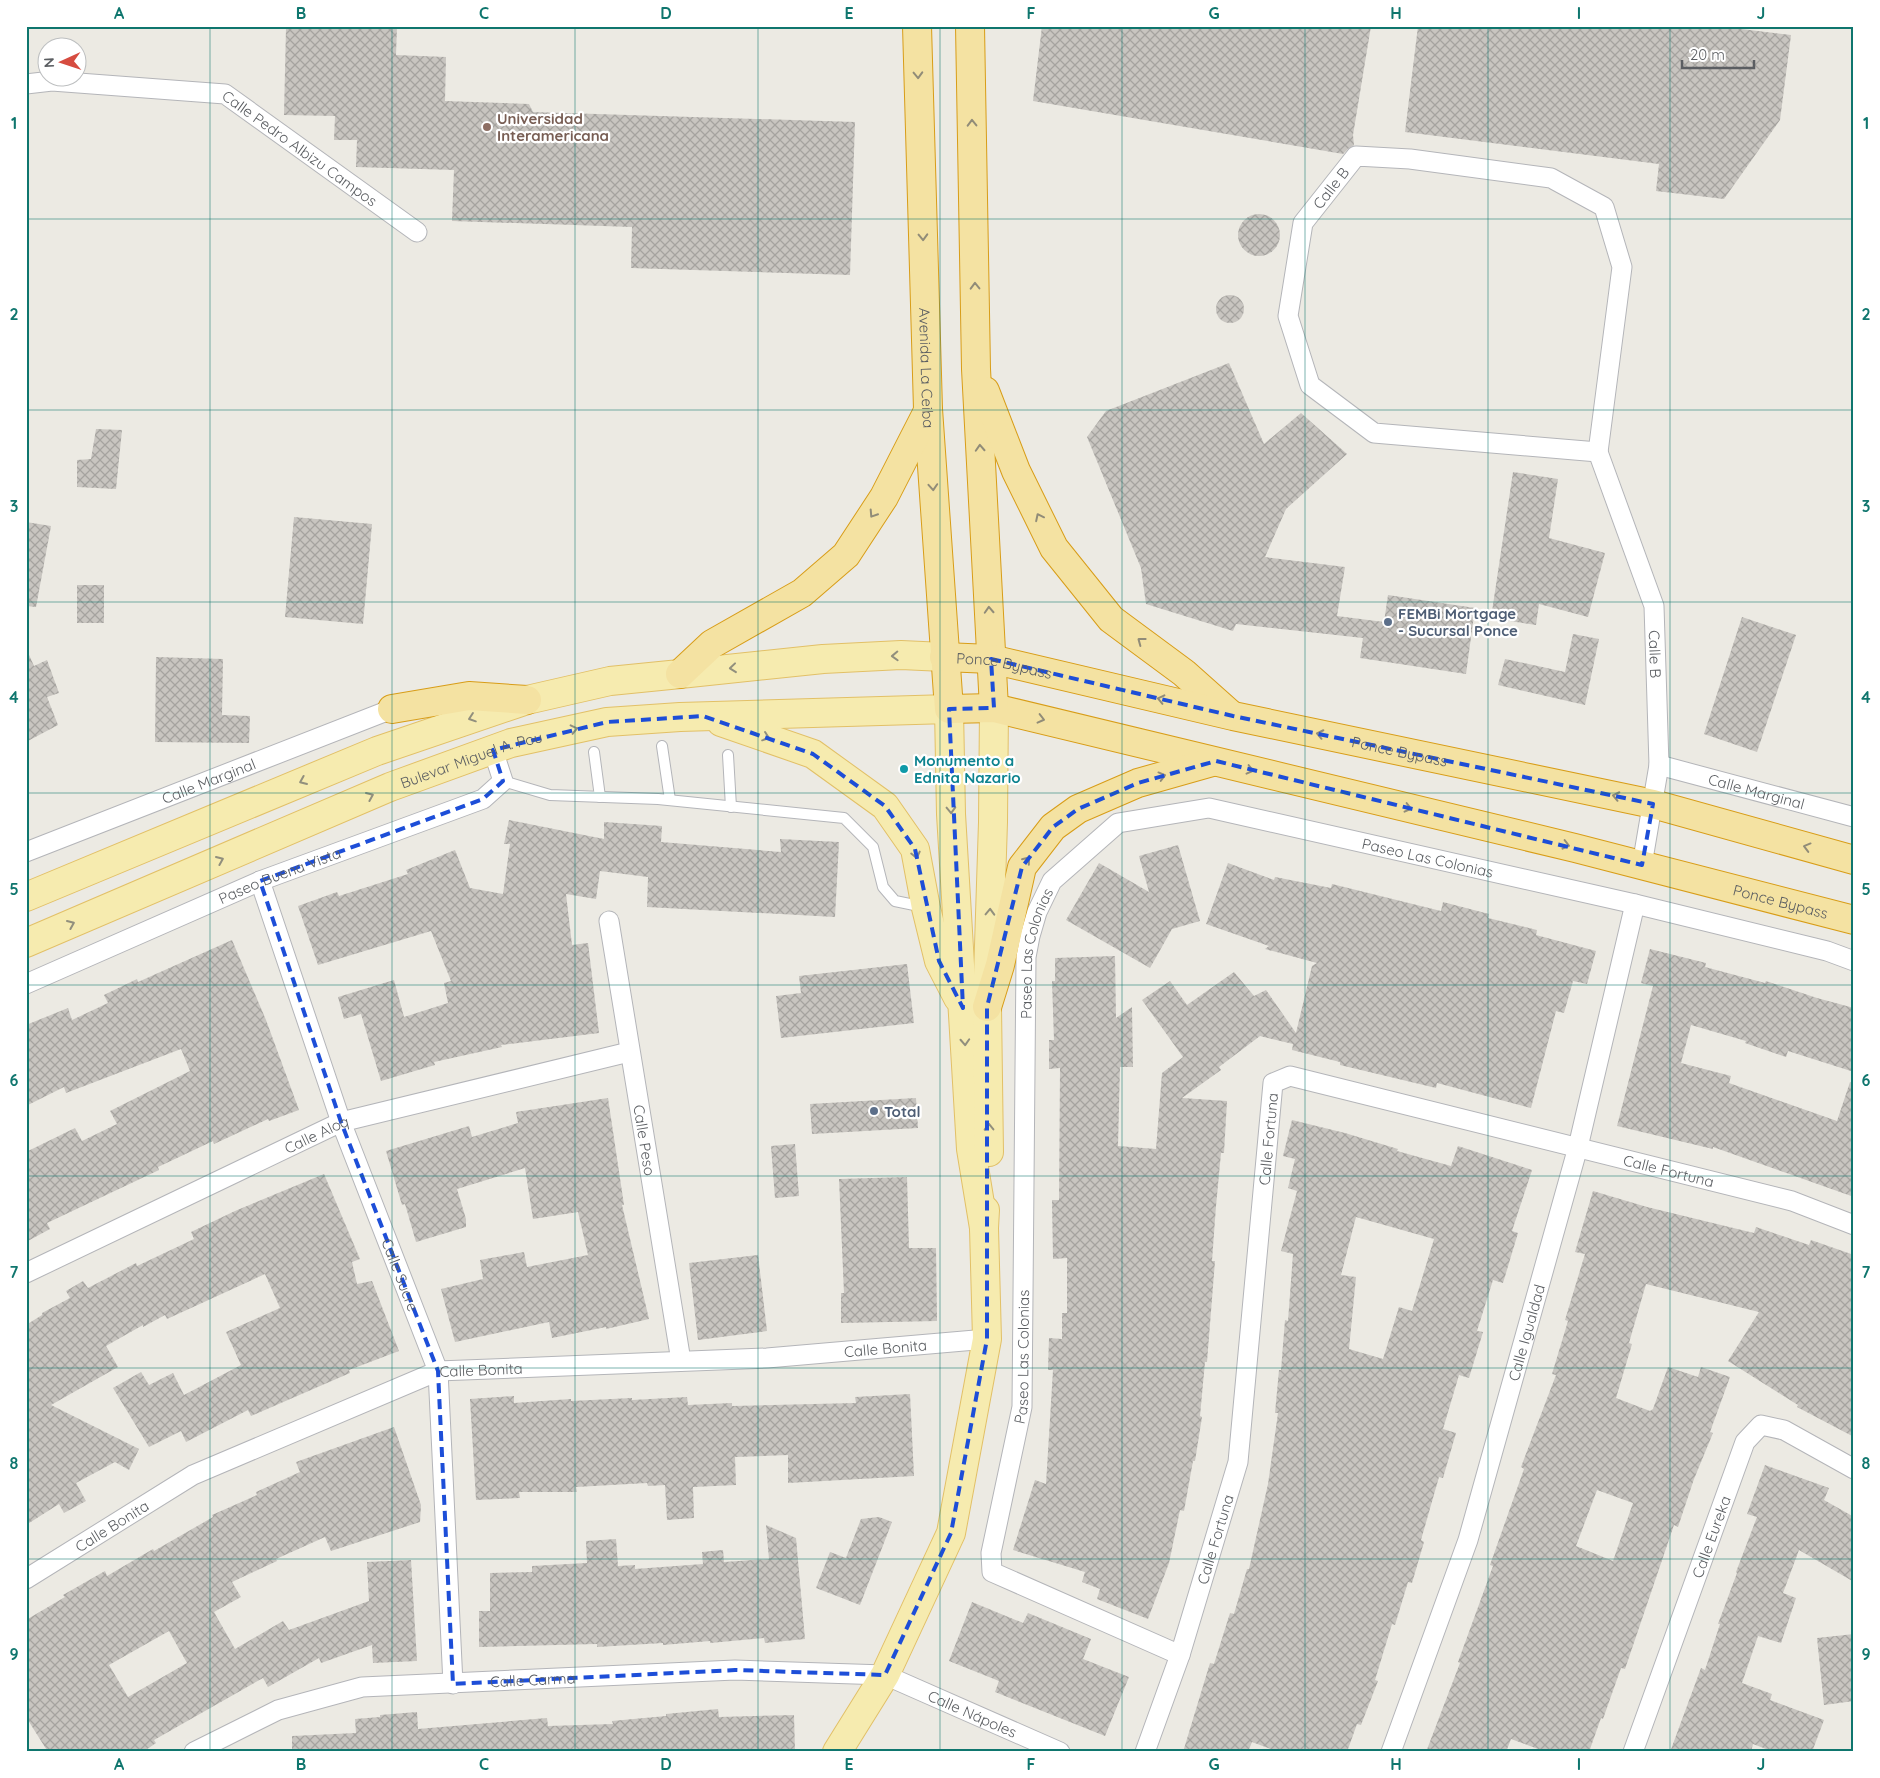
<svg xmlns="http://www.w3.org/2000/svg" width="1880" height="1778" font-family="Quicksand,sans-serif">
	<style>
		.building { fill: url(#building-cross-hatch); fill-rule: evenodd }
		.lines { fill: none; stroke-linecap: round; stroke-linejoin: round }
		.service-casing { stroke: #b4b5b9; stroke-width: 12 }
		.minor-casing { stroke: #b4b5b9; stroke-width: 21 }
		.primary-casing { stroke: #e2c067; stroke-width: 30 }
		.trunk-casing { stroke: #d89d18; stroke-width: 30 }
		.service { stroke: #fff; stroke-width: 10 }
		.minor { stroke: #fff; stroke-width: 19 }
		.primary { stroke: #f6ebaf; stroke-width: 28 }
		.trunk { stroke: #f4e2a2; stroke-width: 28 }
		.oneway { stroke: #918c78 }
		.oneway2 { stroke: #918f7d }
		.marked { fill: none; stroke: #1d4ed8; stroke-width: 4; stroke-dasharray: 10 6; stroke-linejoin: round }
		.grid { fill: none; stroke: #0f766e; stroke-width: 1; stroke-opacity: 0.55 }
		.education-dot { fill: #8d6e63; stroke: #fff; stroke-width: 2 }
		.service-dot { fill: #5c6f8a; stroke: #fff; stroke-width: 2 }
		.culture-dot { fill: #0f9aa8; stroke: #fff; stroke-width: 2 }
		.labels { text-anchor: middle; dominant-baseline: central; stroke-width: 4.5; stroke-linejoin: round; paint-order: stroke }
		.education-label { font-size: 15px; font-weight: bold; fill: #785e54; stroke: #fff; text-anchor: start }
		.street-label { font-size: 15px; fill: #5b5e62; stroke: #fff }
		.service-label { font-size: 15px; font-weight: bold; fill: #4e5e75; stroke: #fff; text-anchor: start }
		.culture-label { font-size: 15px; font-weight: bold; fill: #0d838f; stroke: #fff; text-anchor: start }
		.neatline { fill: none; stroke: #0f766e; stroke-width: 2 }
		.grid-label { font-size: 16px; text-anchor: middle; font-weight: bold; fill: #0f766e }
	</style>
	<defs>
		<pattern id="building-cross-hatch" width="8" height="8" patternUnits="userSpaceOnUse" patternTransform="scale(1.25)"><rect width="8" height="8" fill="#c8c5c0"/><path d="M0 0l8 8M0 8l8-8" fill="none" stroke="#a5a39f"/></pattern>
	</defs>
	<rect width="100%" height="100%" fill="#eceae3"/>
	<g class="building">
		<polygon points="338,26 397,26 396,55 446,57 445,101 529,104 533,112 855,122 850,275 631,268 632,227 452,221 454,170 356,167 357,140 334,140 335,116 284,115 286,27 338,28"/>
		<polygon points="1042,26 1371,26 1353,135 1354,145 1348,149 1343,154 1033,101"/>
		<polygon points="1418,26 1717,26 1791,35 1780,120 1724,199 1656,191 1659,164 1405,132"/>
		<circle cx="1259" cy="235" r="21"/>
		<circle cx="1230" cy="309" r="14"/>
		<polygon points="1229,363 1264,444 1301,413 1347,454 1286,509 1265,557 1345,567 1337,616 1384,622 1388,595 1475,608 1466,674 1360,658 1363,638 1236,624 1233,631 1146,604 1141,568 1087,437 1106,411"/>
		<polygon points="96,429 122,430 116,489 77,487 77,460 91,459"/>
		<polygon points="1513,472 1558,479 1549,538 1605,553 1588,617 1539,604 1536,625 1491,618"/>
		<polygon points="294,517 372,524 363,624 285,617"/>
		<polygon points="26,522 51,526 36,607 26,606"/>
		<rect x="77" y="585" width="27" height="38"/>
		<polygon points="1742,617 1796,635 1757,752 1704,734"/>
		<polygon points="1573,634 1599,639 1585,705 1498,685 1505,659 1565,672"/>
		<polygon points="26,648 34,666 47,660 59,693 47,697 58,725 26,742"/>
		<polygon points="156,657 223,659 222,715 250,716 249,743 155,742"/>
		<polygon points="509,820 604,839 604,822 662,826 661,842 781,852 780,839 839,842 835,917 647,907 648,877 600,871 596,899 566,894 572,945 588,943 599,1033 501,1045 502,1047 434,1062 435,1065 381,1081 361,1014 344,1019 338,997 394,980 404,1017 448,1003 444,983 451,981 431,931 318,965 298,906 337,892 339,896 408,874 406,870 455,850 470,888 503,894 510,844 504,844"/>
		<polygon points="1178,845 1200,921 1172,929 1150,968 1066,920 1099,863 1149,892 1139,856"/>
		<polygon points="1228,863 1274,880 1275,877 1331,888 1332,884 1441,911 1443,902 1489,914 1488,918 1537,930 1536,935 1596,951 1587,984 1573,981 1564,1013 1556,1011 1531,1108 1437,1083 1436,1088 1340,1065 1340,1062 1292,1050 1293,1044 1260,1036 1219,1067 1221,1070 1182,1098 1227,1101 1224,1153 1221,1153 1216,1206 1212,1261 1215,1261 1207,1362 1205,1362 1200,1416 1202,1417 1195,1461 1193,1461 1184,1511 1180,1510 1169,1563 1148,1619 1097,1599 1100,1589 1082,1582 1085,1572 1013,1550 1035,1480 1046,1484 1053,1370 1048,1370 1049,1338 1062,1339 1062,1313 1067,1313 1067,1258 1053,1259 1052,1200 1059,1200 1060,1068 1049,1069 1049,1040 1054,1040 1052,981 1055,981 1055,958 1115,956 1116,1018 1132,1007 1133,1067 1120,1067 1118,1146 1156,1149 1162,1073 1183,1057 1142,1000 1170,981 1187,1005 1234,972 1254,996 1266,990 1296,1033 1312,966 1317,963 1265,949 1269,946 1206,924"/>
		<polygon points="232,940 266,1020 299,1110 269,1121 268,1119 214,1144 213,1141 158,1167 159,1170 47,1223 50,1229 26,1242 26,1152 75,1128 82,1141 117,1124 110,1111 190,1071 181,1049 66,1093 64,1087 26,1106 26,1025 68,1008 72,1020 108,1003 104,995 137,979 138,982"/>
		<polygon points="1650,949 1706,963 1705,967 1765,983 1766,981 1817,998 1854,1008 1854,1072 1788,1051 1786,1057 1745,1043 1746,1041 1691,1025 1681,1063 1731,1076 1729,1083 1837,1121 1850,1082 1854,1083 1854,1197 1713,1147 1713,1149 1617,1126 1653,986 1641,983"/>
		<polygon points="907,964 914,1023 781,1038 776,996 801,993 799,976"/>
		<polygon points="608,1098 624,1205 622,1205 649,1319 606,1329 606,1327 552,1338 549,1322 455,1342 441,1289 483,1279 480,1260 524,1252 527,1267 588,1255 578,1212 533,1219 525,1168 457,1189 466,1219 466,1227 416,1242 405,1204 402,1205 386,1151 469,1126 472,1137 518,1123 516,1112"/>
		<polygon points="916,1098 918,1128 812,1134 810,1104"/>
		<path d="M1292,1120l53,13 53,16 -1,2 54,15 7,-20 74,24 -20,61 6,2 -15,50 -10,-3 -16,51 6,1 -14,46 -10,-3 -16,54 13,4 -13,45 -4,-1 -18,63 3,2 -12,41 -4,-1 -13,43 -3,-1 -17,56 3,1 -17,44 -4,-1 -10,28h-68l-27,-10 -4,10h-65l27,-89 4,1 16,-51 4,1 13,-45h2l19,-85 10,-71h-3l4,-43h2l4,-50 3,1 5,-67 -12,-3 16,-60 -9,-3 7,-29 -12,-3zM1356,1217l78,22 -22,72 -13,-4 -16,52 -34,-10 7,-72 -15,-2z"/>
		<polygon points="795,1144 799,1196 775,1198 771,1146"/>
		<polygon points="324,1174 360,1259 352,1262 357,1284 372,1281 399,1351 349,1370 350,1373 251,1416 248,1410 186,1442 181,1431 149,1447 113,1388 141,1372 149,1385 173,1373 184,1395 241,1365 226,1332 280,1308 265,1274 167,1319 165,1315 143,1327 143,1325 106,1346 118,1367 51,1405 139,1449 129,1470 115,1462 76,1483 86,1501 64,1513 59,1504 26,1525 26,1325 42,1315 42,1313 70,1298 66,1291 83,1281 88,1288 136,1263 137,1266 194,1239 191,1232 235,1211"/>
		<polygon points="907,1177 909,1248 936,1248 937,1321 841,1323 841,1293 844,1293 839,1179"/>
		<path d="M1593,1191l54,16 107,26 2,-6 53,18 2,-5 43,15v182l-57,-30 1,-2 -70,-44 31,-49 -113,-28 -17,59 3,1 -16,54 34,13 3,-2 15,-42 30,10 3,-10 29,10 -20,55 3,1 -19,46 -16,48 -4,-2 -49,144 -4,-1 -18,51 -2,-1 -12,34h-43l-35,-13 -5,13h-80l34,-89 -2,-1 35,-96 -3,-1 34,-96 -3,-2 35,-92 -4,-1 16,-53 -3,-1 20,-66 -10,-2zM1597,1490l36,13 -20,58 -37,-15z"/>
		<polygon points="758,1255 767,1331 698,1340 689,1263"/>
		<polygon points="910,1394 914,1476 788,1483 788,1455 735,1457 736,1485 693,1487 694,1518 667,1520 665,1485 648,1486 647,1483 576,1487 577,1492 519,1492 520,1498 476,1500 470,1399 514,1396 514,1403 571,1399 571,1401 632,1398 632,1400 687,1397 688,1405 732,1403 732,1406 856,1403 855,1397"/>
		<path d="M394,1427l27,78 -1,17 -89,29 -6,-14 -49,22 1,2 -45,21 9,15 -27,15 21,37 48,-28 6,9 80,-29 -2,-39 44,-2 6,101 -44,2 -1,-18 -51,18 -2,-5 -51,29 -5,-9 -109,62 2,3 -13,9h-95l-22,-35v-97l39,-23 -2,-2 42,-24 2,5 46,-27 1,2 59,-34 -1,-2 45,-20 -1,-3 44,-20 -4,-10zM169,1631l18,32 -59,34 -19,-32z"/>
		<polygon points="1765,1465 1829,1488 1824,1500 1854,1517 1854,1582 1799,1550 1783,1593 1796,1598 1781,1643 1758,1636 1742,1683 1772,1694 1770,1700 1824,1720 1812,1752 1774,1752 1753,1744 1751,1752 1670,1752 1701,1668 1705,1670 1720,1624 1718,1624 1737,1573 1736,1572 1757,1517 1747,1514"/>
		<polygon points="879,1517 892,1522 860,1605 816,1588 830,1552 846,1558 861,1519"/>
		<polygon points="766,1525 796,1538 805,1639 765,1643 764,1638 710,1643 710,1641 663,1645 663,1643 597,1647 597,1644 479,1647 479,1611 490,1611 490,1573 532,1572 532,1566 587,1563 586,1541 616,1539 618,1566 635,1565 635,1569 703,1564 702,1552 723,1550 724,1562 769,1559"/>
		<polygon points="972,1602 1023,1623 1028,1613 1091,1639 1083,1659 1129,1677 1105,1736 995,1692 999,1681 949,1661"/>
		<polygon points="1854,1634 1854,1701 1824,1705 1817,1638"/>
		<polygon points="718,1709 719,1717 794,1715 795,1750 780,1750 780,1752 292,1752 292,1736 356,1733 355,1719 380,1717 380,1715 417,1712 418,1729 547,1718 548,1726 613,1724 612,1721 666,1716 666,1714"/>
	</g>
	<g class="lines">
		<defs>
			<g id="service">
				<polyline points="662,746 670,800"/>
				<polyline points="594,752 600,797"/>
				<polyline points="728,755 731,807"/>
				<polyline points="503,781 550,795 658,799 844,818 873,847 883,887 895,901 924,907"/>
			</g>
			<g id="minor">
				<path id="s1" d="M26,84l26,-3 173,13 192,138"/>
				<polygon points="1356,156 1410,159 1551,178 1604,207 1622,267 1598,452 1374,433 1310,385 1288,316 1303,223"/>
				<path id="s2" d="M1598,452l56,154 5,159 -17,100"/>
				<path id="s3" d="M1659,765l195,52"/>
				<path id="s4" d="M26,852l366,-143"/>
				<path id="s5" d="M260,881l81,241 97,249 15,313"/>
				<path id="s6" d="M609,921l72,440"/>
				<path id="s7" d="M26,984l234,-103 223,-82 20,-18 -10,-31"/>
				<path id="s8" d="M26,1273l315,-151 288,-70"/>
				<path id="s9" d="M26,1579l167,-104 245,-104 329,-13 220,-19"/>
				<path id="s10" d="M1180,1655l-188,-83 -1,-19 31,-146 4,-450 4,-21 7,-24 15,-31 66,-58 91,-15 426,96 192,47 27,10"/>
				<path id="s11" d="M194,1752l84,-42 84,-23 373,-17 150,5 175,77"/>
				<path id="s12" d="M1145,1752l35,-97 58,-193 35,-379 17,-7 502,125 62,24"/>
				<path id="s13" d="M1391,1752l77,-212 110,-393 57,-243"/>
				<path id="s14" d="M1633,1752l112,-310 16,-17 23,5 70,39"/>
			</g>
			<g id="primary">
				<polyline points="721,722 813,754 885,806 915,849 926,908 939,961 958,998"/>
				<polyline points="26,897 377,751 527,700 610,681 680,674 823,659 901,655 944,657"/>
				<path id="s15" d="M26,943l364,-156 121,-44 96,-21 73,-5 269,-8 2,105 20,335 13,79"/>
				<polyline points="989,1152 987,1007 993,822 994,708"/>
				<polyline points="837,1752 885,1675 951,1533 987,1339 984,1228 985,1210"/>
			</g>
			<g id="trunk">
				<path id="s16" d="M917,26l11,383 21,300 45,-1 581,140 279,72"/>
				<polyline points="970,26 976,369 994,708"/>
				<polyline points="985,391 1016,471 1054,548 1111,619 1184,673 1230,714"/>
				<path id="s17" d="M944,657l47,2 242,57 420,88 201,56"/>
				<polyline points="680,674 712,644 802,593 846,555 884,497 928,411"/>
				<polyline points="392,709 469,696 527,700"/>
				<polyline points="987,1007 1000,965 1022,867 1053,827 1078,809 1138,783 1212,762"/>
			</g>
		</defs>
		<use href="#service" class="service-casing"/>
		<use href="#minor" class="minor-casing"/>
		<use href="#primary" class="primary-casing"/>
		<use href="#trunk" class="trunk-casing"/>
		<use href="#service" class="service"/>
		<use href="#minor" class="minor"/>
		<use href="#primary" class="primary"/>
		<use href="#trunk" class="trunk"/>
	</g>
	<defs><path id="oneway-chevron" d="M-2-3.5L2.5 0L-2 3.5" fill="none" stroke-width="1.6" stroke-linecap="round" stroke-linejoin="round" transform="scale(1.25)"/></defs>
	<g class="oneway">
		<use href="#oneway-chevron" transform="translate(918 75) rotate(88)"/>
		<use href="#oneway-chevron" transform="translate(972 123) rotate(-91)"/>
		<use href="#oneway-chevron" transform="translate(923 237) rotate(88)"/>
		<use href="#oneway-chevron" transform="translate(975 286) rotate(-91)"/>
		<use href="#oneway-chevron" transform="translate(980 448) rotate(-93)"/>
		<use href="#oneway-chevron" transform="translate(933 487) rotate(86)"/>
		<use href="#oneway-chevron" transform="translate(873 514) rotate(123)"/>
		<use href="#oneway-chevron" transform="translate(1039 517) rotate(-116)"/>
		<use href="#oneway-chevron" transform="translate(989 610) rotate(-93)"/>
		<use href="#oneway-chevron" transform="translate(1141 641) rotate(-143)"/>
		<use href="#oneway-chevron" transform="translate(1161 699) rotate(-167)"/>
		<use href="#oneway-chevron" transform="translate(1041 719) rotate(14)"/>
		<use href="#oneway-chevron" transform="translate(1320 734) rotate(-168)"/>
		<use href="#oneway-chevron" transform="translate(1250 770) rotate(14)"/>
		<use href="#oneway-chevron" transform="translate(1162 776) rotate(-15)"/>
		<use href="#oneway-chevron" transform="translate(1616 796) rotate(-168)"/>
		<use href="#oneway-chevron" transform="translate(1408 808) rotate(14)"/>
		<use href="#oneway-chevron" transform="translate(1566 845) rotate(14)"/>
		<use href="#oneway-chevron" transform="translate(1807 847) rotate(-165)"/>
		<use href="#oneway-chevron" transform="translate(1027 860) rotate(-51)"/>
	</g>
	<g class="oneway2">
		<use href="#oneway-chevron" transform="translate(895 656) rotate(178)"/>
		<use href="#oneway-chevron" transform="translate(733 668) rotate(174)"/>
		<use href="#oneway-chevron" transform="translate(472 718) rotate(161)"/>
		<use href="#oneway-chevron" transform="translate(574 729) rotate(-13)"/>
		<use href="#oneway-chevron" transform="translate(766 737) rotate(19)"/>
		<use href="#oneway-chevron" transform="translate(303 781) rotate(157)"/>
		<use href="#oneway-chevron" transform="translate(370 796) rotate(-23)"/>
		<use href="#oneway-chevron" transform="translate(951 810) rotate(88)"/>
		<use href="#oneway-chevron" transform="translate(916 855) rotate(77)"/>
		<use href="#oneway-chevron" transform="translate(220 860) rotate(-23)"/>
		<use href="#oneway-chevron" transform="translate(990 912) rotate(-88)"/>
		<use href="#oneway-chevron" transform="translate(71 924) rotate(-23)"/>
		<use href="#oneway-chevron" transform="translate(965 1042) rotate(87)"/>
		<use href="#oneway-chevron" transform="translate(989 1127) rotate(-91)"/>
	</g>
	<path class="marked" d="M991,659l242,57 420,88 -11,61 -426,-104 -78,22 -60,26 -25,18 -31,40 -35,140v332l-36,194 -66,142 -150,-5 -282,14 -15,-313 -97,-249 -81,-241 223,-82 20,-18 -10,-31 114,-28 96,-6 110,38 72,52 30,43 24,112 24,47 -14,-299 45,-1z"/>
	<path class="grid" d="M210,26v1726M392,26v1726M575,26v1726M758,26v1726M940,26v1726M1122,26v1726M1305,26v1726M1488,26v1726M1670,26v1726M26,219h1828M26,410h1828M26,602h1828M26,793h1828M26,985h1828M26,1176h1828M26,1368h1828M26,1559h1828"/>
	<circle class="education-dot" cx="487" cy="127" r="5"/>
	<g class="service-dot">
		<circle cx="1388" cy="622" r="5"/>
		<circle cx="874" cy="1111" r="5"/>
	</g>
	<circle class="culture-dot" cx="904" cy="769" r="5"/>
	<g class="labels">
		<g class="education-label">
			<text x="497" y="118">Universidad<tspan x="497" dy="17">Interamericana</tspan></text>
		</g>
		<g class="street-label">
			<text stroke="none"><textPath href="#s1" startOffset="292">Calle Pedro Albizu Campos</textPath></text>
			<text transform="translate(1331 188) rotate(-52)">Calle B</text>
			<text stroke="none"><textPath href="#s16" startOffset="342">Avenida La Ceiba</textPath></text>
			<text stroke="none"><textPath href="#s2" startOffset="212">Calle B</textPath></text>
			<text stroke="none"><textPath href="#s17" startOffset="61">Ponce Bypass</textPath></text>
			<text stroke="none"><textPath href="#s17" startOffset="466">Ponce Bypass</textPath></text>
			<text stroke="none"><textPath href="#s15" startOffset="482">Bulevar Miguel A. Pou</textPath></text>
			<text stroke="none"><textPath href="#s4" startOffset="196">Calle Marginal</textPath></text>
			<text stroke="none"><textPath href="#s3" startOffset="101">Calle Marginal</textPath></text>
			<text stroke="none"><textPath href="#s10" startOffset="1309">Paseo Las Colonias</textPath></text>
			<text stroke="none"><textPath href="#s7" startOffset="276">Paseo Buena Vista</textPath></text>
			<text stroke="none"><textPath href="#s16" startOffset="1539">Ponce Bypass</textPath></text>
			<text stroke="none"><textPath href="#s10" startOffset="829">Paseo Las Colonias</textPath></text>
			<text stroke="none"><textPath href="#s8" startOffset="322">Calle Aloq</textPath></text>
			<text stroke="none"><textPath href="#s12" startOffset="629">Calle Fortuna</textPath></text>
			<text stroke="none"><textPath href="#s6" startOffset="222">Calle Peso</textPath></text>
			<text stroke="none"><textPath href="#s12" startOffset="1094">Calle Fortuna</textPath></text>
			<text stroke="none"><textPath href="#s5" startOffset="418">Calle Sucre</textPath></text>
			<text stroke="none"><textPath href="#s13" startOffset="441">Calle Igualdad</textPath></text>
			<text stroke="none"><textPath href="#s9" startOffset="911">Calle Bonita</textPath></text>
			<text stroke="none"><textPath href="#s10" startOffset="424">Paseo Las Colonias</textPath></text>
			<text stroke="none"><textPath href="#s9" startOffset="506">Calle Bonita</textPath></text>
			<text stroke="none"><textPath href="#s9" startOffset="101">Calle Bonita</textPath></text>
			<text stroke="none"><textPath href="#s14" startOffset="229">Calle Eureka</textPath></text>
			<text stroke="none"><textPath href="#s12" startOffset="224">Calle Fortuna</textPath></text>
			<text stroke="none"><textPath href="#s11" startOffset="352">Calle Carma</textPath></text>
			<text stroke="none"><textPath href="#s11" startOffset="800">Calle Nápoles</textPath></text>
		</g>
		<g class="service-label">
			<text x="1398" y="613">FEMBi Mortgage<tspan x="1398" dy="17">- Sucursal Ponce</tspan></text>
			<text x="884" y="1111">Total</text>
		</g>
		<g class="culture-label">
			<text x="914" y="760">Monumento a<tspan x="914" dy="17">Ednita Nazario</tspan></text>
		</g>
	</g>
	<rect width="1880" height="1778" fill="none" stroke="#ffffff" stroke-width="55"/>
	<g transform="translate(62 62) rotate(267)"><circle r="24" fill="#ffffff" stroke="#bdbfc0"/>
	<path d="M0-4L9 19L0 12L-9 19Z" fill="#d64c40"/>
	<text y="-8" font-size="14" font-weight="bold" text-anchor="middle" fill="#5b5e62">N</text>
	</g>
	<path d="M1682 60v8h72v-8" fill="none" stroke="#5b5e62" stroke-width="2.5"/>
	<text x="1690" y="60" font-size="15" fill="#5b5e62" stroke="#ffffff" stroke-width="4" paint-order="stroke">20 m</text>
	<rect x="28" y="28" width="1824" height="1722" class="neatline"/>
	<g class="grid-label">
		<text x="119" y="19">A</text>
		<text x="301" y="19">B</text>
		<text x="484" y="19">C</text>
		<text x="666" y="19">D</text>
		<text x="849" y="19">E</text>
		<text x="1031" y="19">F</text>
		<text x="1214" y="19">G</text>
		<text x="1396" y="19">H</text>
		<text x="1579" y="19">I</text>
		<text x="1761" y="19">J</text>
		<text x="14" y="129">1</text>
		<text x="1866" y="129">1</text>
		<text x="14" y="320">2</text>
		<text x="1866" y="320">2</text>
		<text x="14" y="512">3</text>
		<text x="1866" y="512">3</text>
		<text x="14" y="703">4</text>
		<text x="1866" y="703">4</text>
		<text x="14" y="895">5</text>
		<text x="1866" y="895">5</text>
		<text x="14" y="1086">6</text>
		<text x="1866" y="1086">6</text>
		<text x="14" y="1278">7</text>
		<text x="1866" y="1278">7</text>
		<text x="14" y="1469">8</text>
		<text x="1866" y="1469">8</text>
		<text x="14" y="1660">9</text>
		<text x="1866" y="1660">9</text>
		<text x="119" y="1770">A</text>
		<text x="301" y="1770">B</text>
		<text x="484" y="1770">C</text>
		<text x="666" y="1770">D</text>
		<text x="849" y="1770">E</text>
		<text x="1031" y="1770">F</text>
		<text x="1214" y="1770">G</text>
		<text x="1396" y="1770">H</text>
		<text x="1579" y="1770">I</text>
		<text x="1761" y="1770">J</text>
	</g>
</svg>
